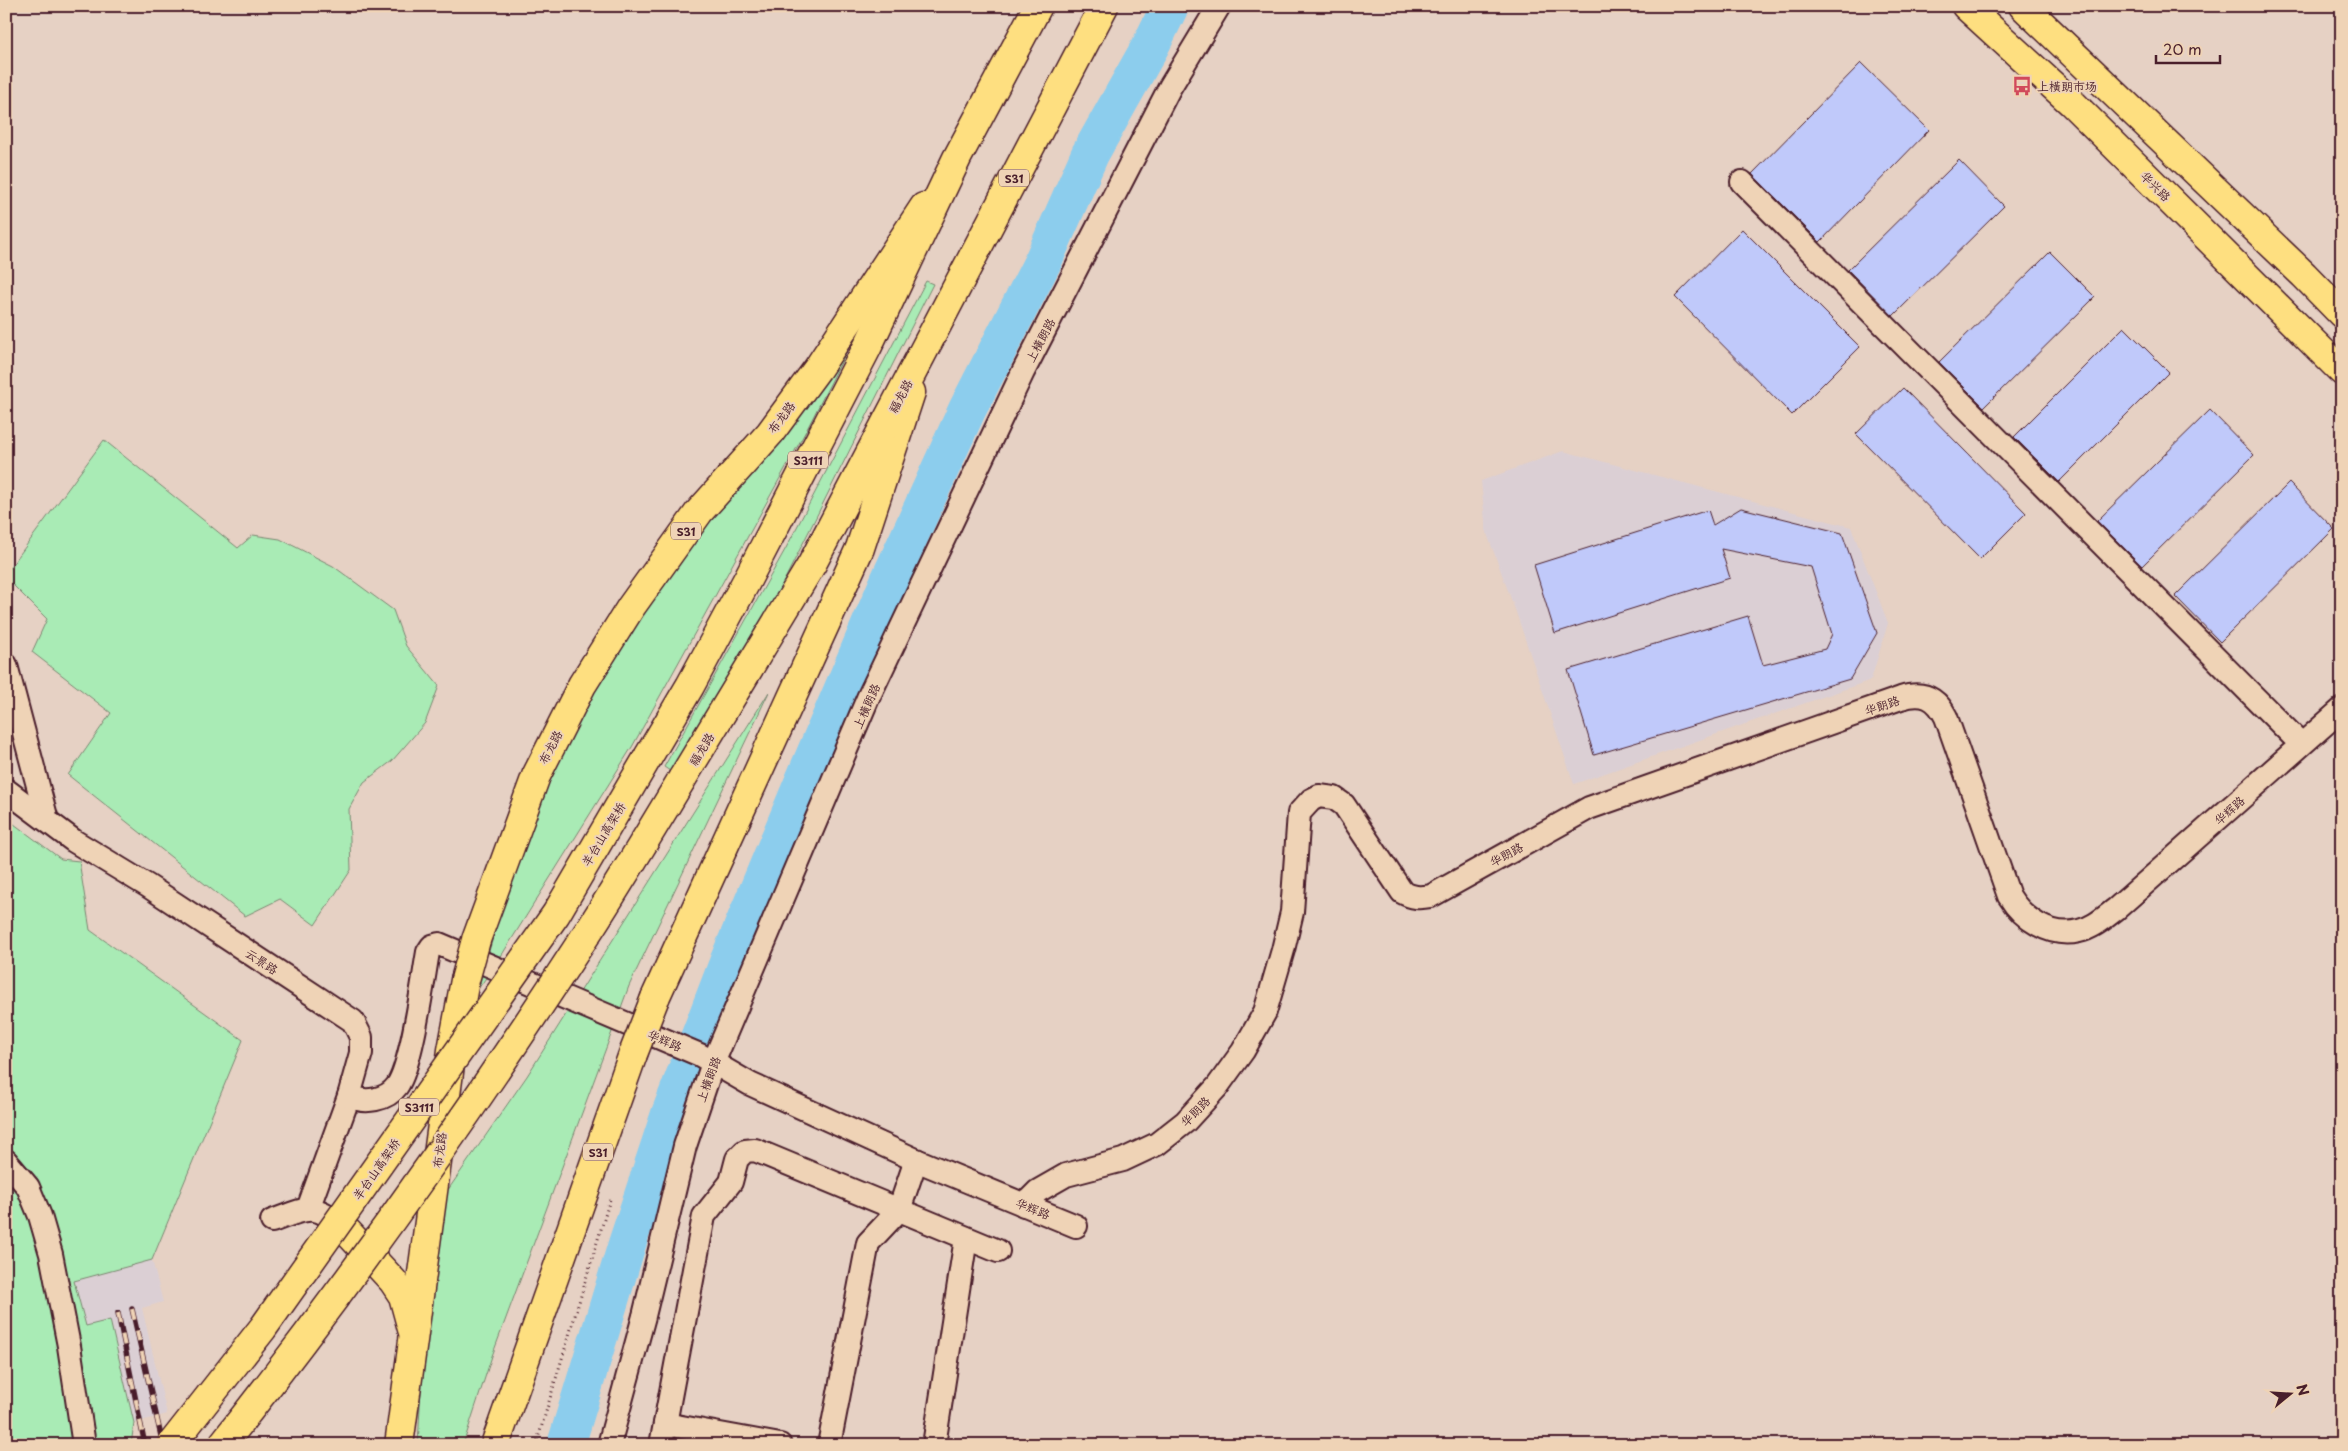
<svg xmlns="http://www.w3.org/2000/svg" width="2348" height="1451" font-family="'Playpen Sans','LXGW WenKai TC',sans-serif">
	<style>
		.built { fill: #dbcfd4 }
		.green { fill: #a9ebb5; stroke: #7a8570 }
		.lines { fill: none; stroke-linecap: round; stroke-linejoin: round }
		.river { stroke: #8ccded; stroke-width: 38 }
		.building { fill: #c0c9fa; stroke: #4a1f2b }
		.minor-casing { stroke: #4a1f2b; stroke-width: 26 }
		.major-casing { stroke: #4a1f2b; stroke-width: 31 }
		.highway-casing { stroke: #4a1f2b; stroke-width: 31 }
		.path { stroke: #4a1f2b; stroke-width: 3; stroke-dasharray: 1 4; stroke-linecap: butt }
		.minor { stroke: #efd3b6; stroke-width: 22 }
		.major { stroke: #fedf80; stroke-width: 28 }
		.highway { stroke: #fedf80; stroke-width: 28 }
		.rail-casing { stroke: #4a1f2b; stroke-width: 5.5 }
		.rail { stroke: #efd3b6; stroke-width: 4; stroke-dasharray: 11; stroke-linecap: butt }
		.major-bridge-casing { stroke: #4a1f2b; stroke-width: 31; stroke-linecap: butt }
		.highway-bridge-casing { stroke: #4a1f2b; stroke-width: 31; stroke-linecap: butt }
		.major-bridge { stroke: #fedf80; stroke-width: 28 }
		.highway-bridge { stroke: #fedf80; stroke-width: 28 }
		.labels { text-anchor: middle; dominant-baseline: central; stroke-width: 4; stroke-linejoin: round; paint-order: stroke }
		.shield { fill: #efd3b6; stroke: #7c5555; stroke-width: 1 }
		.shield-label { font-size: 11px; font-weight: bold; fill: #4a1f2b }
		.poi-label { font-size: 12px; fill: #4a1f2b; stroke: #efd3b6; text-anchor: start }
		.street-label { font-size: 12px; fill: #4a1f2b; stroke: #efd3b6 }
	</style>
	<rect width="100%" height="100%" fill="#e6d1c4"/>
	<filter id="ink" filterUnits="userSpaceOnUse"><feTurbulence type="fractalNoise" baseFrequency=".02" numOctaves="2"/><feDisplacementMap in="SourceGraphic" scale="10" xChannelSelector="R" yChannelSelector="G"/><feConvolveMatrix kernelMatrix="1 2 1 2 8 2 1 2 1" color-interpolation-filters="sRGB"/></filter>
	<g filter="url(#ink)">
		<g class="built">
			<polygon points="1563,451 1851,527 1888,623 1871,680 1574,784 1516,612 1486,531 1481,481"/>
			<polygon points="152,1260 163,1302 142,1308 167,1414 134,1423 110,1320 86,1326 74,1281"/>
		</g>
		<g class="green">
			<polygon points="926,281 933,284 773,603 676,775 664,767 786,548"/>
			<polygon points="873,300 807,429 632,747 498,961 478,989 501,910 548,783 603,673 679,554"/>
			<polygon points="104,440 238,548 253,535 280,539 333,566 393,610 406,646 439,686 425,723 392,761 364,782 349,809 351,870 315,925 280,899 245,916 68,775 111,713 32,652 47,619 6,578 6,573"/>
			<polygon points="769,692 629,986 492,1356 463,1445 418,1445 423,1350 425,1223 527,1076"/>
			<polygon points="6,818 61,859 79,861 90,930 243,1040 152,1260 74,1281 86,1326 110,1320 134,1423 131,1445 6,1445"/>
		</g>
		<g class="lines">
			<polyline class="river" points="566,1445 627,1244 670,1114 729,960 802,785 889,581 967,410 1043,261 1090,154 1151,45 1170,6"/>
		</g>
		<g class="building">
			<polygon points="1861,63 1929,130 1820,242 1752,174"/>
			<polygon points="1959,160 2004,206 1893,316 1848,270"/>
			<polygon points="1742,229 1860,347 1792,415 1675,297"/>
			<polygon points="2050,252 2095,297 1984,407 1939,362"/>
			<polygon points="2124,327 2169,372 2059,482 2014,437"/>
			<polygon points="1903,388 2026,513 1980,559 1856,434"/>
			<polygon points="2210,410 2254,455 2142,566 2097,521"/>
			<polygon points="2289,483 2334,529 2220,642 2175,596"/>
			<polygon points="1741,508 1842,533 1877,633 1850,679 1594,755 1568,670 1748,616 1763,665 1825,649 1832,634 1811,567 1721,549 1730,578 1555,633 1534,565 1708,510 1713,525"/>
		</g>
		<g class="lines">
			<defs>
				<g id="minor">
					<polyline points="1742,182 2301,744"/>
					<polyline points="6,665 47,820"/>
					<polyline points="6,790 74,841 148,886 353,1021 361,1037 361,1053 349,1096 308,1209"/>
					<path d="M349,1096c16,8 38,4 48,-10 15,-21 26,-106 31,-134l4,-6 7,-2 261,111 50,29 166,76 160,66"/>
					<polyline points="6,1161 28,1187 40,1216 51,1254 69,1346 84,1445"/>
					<path d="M1024,1205l14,-14 28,-16 57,-15 34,-16 28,-22 32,-35 26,-36 22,-39 18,-62 9,-38 7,-99 12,-13 8,-4 15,2 10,7 58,87c11,6 17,6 29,4l158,-88 312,-110c22,-7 35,-1 45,19l63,179c14,23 41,42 70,35 14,-3 25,-13 37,-22l226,-200"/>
					<path d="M272,1221c33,-12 41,-20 70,5"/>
					<polyline points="665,1424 780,1445"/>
					<polyline points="609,1445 644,1316 685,1146 713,1063 868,698 1023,372 1170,87 1219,6"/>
					<polyline points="661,1445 704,1216 731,1182 737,1159 745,1151 755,1150 998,1251"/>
					<polyline points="829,1445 868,1243 899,1210 916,1160"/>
					<polyline points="934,1445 966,1238"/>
				</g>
				<g id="major">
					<polyline points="1966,6 2072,103 2342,371"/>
					<polyline points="2023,6 2304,275 2342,314"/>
					<polyline points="476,940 536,776 582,685 631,607 699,512 770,433 818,368 924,207"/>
					<polyline points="655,998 860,548 911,392"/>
					<polyline points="342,1226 393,1281 403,1296 412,1329"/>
					<polyline points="399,1445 452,1050 465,980"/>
					<polyline points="495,1445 633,1054"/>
				</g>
				<g id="highway">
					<polyline points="648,757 690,686 747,580 867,348 957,158 1038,6"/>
					<polyline points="682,779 812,564 1104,6"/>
				</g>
			</defs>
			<use href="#minor" class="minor-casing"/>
			<use href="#major" class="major-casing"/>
			<use href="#highway" class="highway-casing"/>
			<polyline class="path" points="536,1445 611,1196"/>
			<use href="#minor" class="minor"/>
			<use href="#major" class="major"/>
			<use href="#highway" class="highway"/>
			<defs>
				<g id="rail">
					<polyline points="132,1309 163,1445"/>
					<polyline points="118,1313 145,1445"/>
				</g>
			</defs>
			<use href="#rail" class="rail-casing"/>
			<use href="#rail" class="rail"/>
			<defs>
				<g id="major-bridge">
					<polyline points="465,980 476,940"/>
					<polyline points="633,1054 655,998"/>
				</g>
				<g id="highway-bridge">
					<polyline points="171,1445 263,1328 556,914 648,757"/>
					<path d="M222,1445c129,-163 249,-333 362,-507 34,-52 66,-106 98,-159"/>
				</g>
			</defs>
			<use href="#major-bridge" class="major-bridge-casing"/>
			<use href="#highway-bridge" class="highway-bridge-casing"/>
			<use href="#major-bridge" class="major-bridge"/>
			<use href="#highway-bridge" class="highway-bridge"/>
		</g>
	</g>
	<defs>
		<symbol id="bus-bare" viewBox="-9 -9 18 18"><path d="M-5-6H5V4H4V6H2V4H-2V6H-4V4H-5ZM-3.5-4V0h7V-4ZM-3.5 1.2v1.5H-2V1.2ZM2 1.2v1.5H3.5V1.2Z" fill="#d1495b" stroke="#efd3b6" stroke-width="2.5" paint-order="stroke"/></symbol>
	</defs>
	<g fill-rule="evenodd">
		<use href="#bus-bare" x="2008" y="72" width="28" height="28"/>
	</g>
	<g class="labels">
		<g class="shield">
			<rect x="999" y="169.5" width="30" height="17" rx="4"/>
			<rect x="788" y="451.5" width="40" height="17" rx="4"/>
			<rect x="671" y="522.5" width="30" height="17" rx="4"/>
			<rect x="399" y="1098.5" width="40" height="17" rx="4"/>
			<rect x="583" y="1143.5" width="30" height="17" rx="4"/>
		</g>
		<g class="shield-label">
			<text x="1014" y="178">S31</text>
			<text x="808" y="460">S3111</text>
			<text x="686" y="531">S31</text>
			<text x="419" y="1107">S3111</text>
			<text x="598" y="1152">S31</text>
		</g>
		<g class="poi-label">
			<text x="2037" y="86">上横朗市场</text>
		</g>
		<g class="street-label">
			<text transform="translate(2156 186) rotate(45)">华兴路</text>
			<text transform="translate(1040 340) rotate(-62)">上横朗路</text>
			<text transform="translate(900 396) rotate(-62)">福龙路</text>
			<text transform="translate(781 417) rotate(-53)">布龙路</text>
			<text transform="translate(1882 705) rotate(-19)">华朗路</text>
			<text transform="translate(866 706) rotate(-66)">上横朗路</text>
			<text transform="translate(550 747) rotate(-63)">布龙路</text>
			<text transform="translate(701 749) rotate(-59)">福龙路</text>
			<text transform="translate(2229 810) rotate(-42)">华辉路</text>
			<text transform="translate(603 834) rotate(-59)">羊台山高架桥</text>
			<text transform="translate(1506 854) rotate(-29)">华朗路</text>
			<text transform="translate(262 961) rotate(33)">云景路</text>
			<text transform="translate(665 1040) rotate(23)">华辉路</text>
			<text transform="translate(708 1079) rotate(-70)">上横朗路</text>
			<text transform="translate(1195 1111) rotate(-46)">华朗路</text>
			<text transform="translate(439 1150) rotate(-83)">布龙路</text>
			<text transform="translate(376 1169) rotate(-55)">羊台山高架桥</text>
			<text transform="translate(1033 1208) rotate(22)">华辉路</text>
		</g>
	</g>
	<rect width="2348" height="1451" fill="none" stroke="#efd3b6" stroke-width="25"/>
	<rect x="12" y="12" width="2323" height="1426" fill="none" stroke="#4a1f2b" stroke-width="2" filter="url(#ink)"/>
	<g transform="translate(2290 1394) rotate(72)" stroke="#efd3b6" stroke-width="4" paint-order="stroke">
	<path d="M0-4L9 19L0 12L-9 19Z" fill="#4a1f2b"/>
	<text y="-8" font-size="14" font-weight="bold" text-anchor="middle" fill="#4a1f2b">N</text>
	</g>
	<path d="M2156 55v8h64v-8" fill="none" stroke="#4a1f2b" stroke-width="2.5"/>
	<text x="2163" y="55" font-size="15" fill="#4a1f2b" stroke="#efd3b6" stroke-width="4" paint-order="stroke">20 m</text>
</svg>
